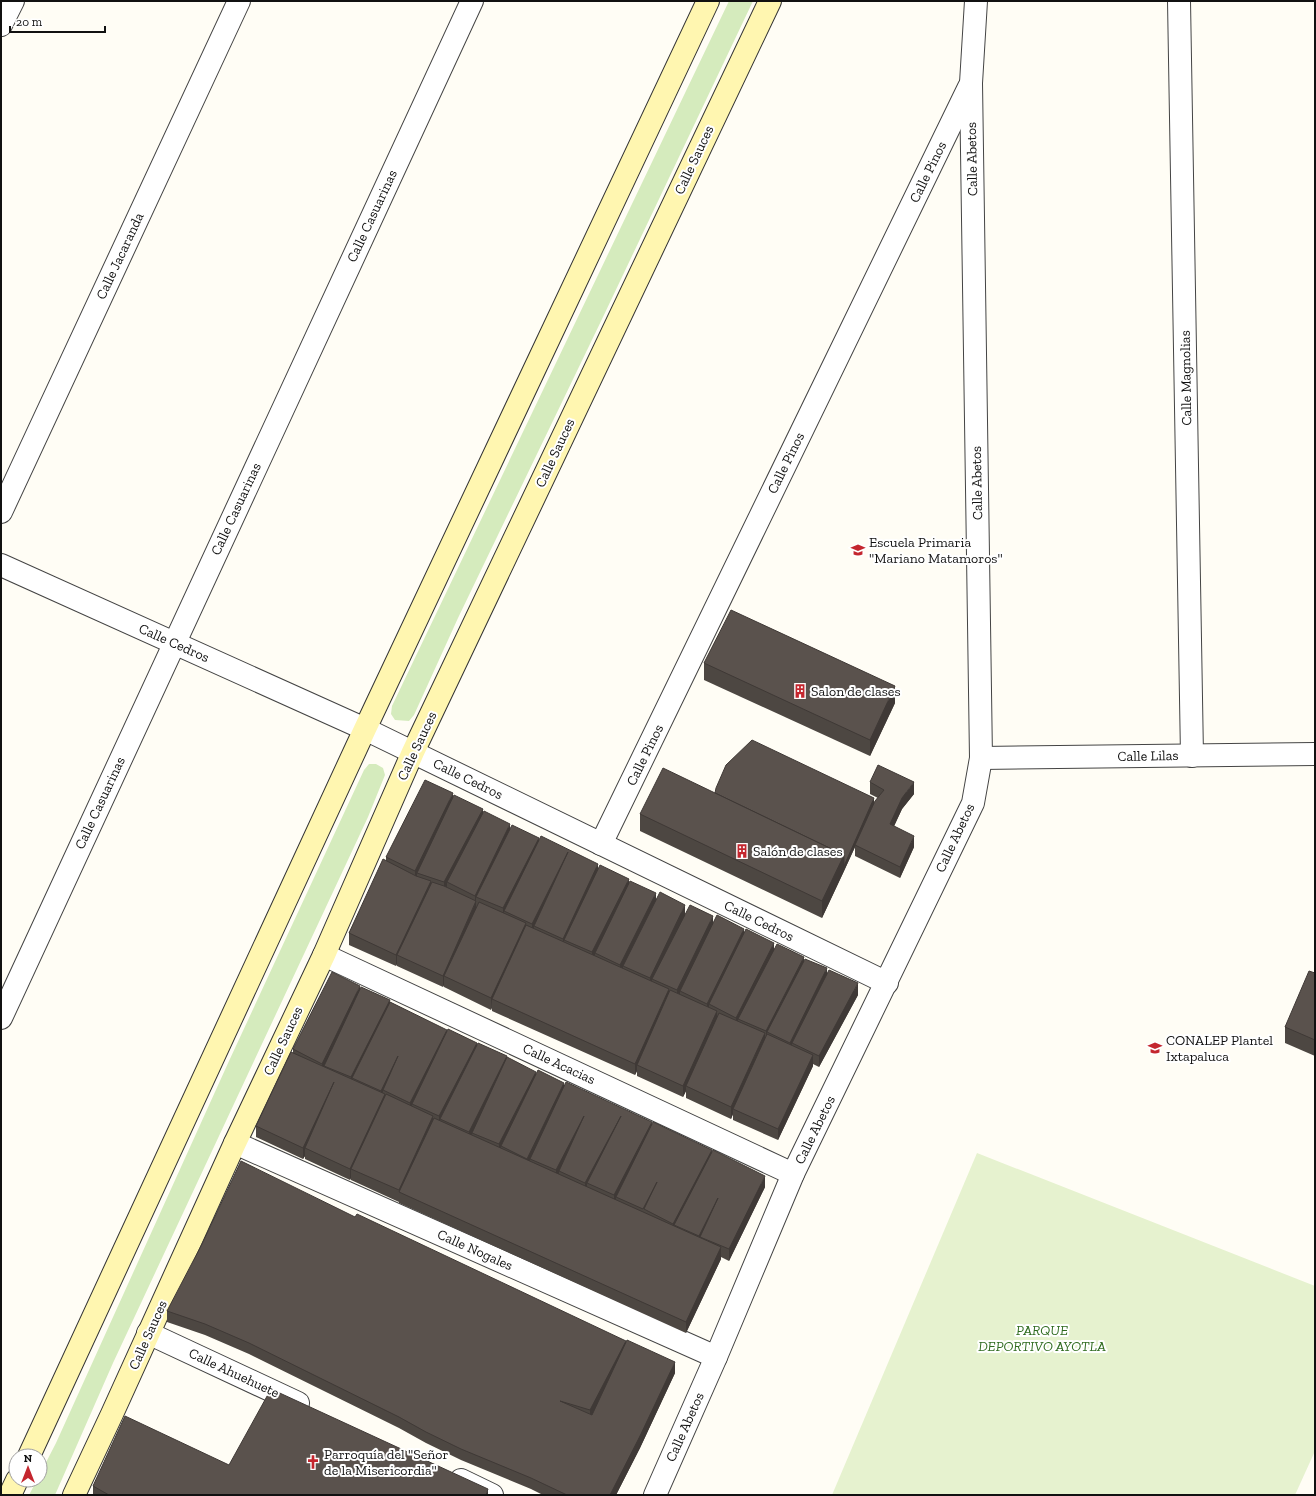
<svg xmlns="http://www.w3.org/2000/svg" width="1316" height="1496" font-family="'Zilla Slab',serif">
	<style>
		.green { fill: #d5ebbd }
		.pitch { fill: #e6f2cf }
		.lines { fill: none; stroke-linecap: round; stroke-linejoin: round }
		.street-casing { stroke: #444; stroke-width: 24 }
		.secondary-casing { stroke: #333; stroke-width: 24 }
		.street { stroke: #fff; stroke-width: 22 }
		.secondary { stroke: #fff6b0; stroke-width: 22 }
		.wall { fill: #4d4742 }
		.shaded-wall { fill: #3f3936 }
		.building { fill: #5a524d; stroke: #3f3936 }
		.labels { text-anchor: middle; dominant-baseline: central; stroke-width: 4; stroke-linejoin: round; paint-order: stroke }
		.street-label { font-size: 14px; fill: #111; stroke: #fff }
		.poi-label { font-size: 14px; fill: #111; stroke: #fff; text-anchor: start }
		.park-label { font-size: 14px; font-style: italic; fill: #2f6b1f; stroke: #fff }
	</style>
	<rect width="100%" height="100%" fill="#fffdf5"/>
	<g class="green">
		<polygon points="729,1 753,1 603,317 458,618 414,715 409,721 395,720 391,714 392,706"/>
		<polygon points="369,764 376,764 383,768 385,775 368,817 113,1363 55,1495 29,1495 37,1480 40,1480 40,1474 56,1443 229,1061 364,770"/>
	</g>
	<polygon class="pitch" points="977,1153 1315,1286 1315,1451 1295,1495 832,1495"/>
	<g class="lines">
		<defs>
			<g id="street">
				<polyline points="1179,1 1192,756"/>
				<polyline points="1,25 13,1"/>
				<polyline points="1,512 239,1"/>
				<polyline points="1,565 365,729 887,983"/>
				<polyline points="981,758 1315,754"/>
				<polyline points="601,844 969,87"/>
				<polyline points="324,955 793,1174"/>
				<polyline points="1,1018 472,1"/>
				<polyline points="235,1143 716,1357"/>
				<polyline points="148,1333 298,1403"/>
				<polyline points="461,1480 492,1495"/>
				<polyline points="655,1495 716,1357 793,1174 973,803 981,758 971,83 976,1"/>
			</g>
			<g id="secondary">
				<polyline points="29,1456 365,729 708,1"/>
				<polyline points="10,1495 17,1480"/>
				<polyline points="74,1495 112,1414 235,1143 324,955 413,752 770,1"/>
			</g>
		</defs>
		<use href="#street" class="street-casing"/>
		<use href="#secondary" class="secondary-casing"/>
		<use href="#street" class="street"/>
		<use href="#secondary" class="secondary"/>
	</g>
	<g class="wall">
		<polygon points="704,663 895,703 870,756 704,680"/>
		<polygon points="870,782 914,794 902,809 894,826 914,847 900,878 855,856 855,847 844,871 822,918 640,831 640,814 715,793 874,804 878,798 870,794"/>
		<polygon points="453,797 483,813 510,829 539,840 598,868 629,883 685,915 744,932 774,949 804,961 827,973 858,995 819,1067 813,1064 813,1066 778,1140 733,1120 733,1114 731,1119 686,1098 686,1091 683,1097 637,1076 637,1071 635,1075 492,1011 492,1008 491,1010 444,987 444,985 443,987 397,966 397,964 396,966 349,945 349,933 386,860 386,857"/>
		<polygon points="1315,973 1315,1056 1285,1043 1285,1027"/>
		<polygon points="360,989 390,1002 447,1032 507,1058 536,1074 564,1085 652,1124 712,1152 765,1187 729,1261 721,1257 721,1259 686,1333 399,1203 399,1201 399,1202 351,1180 351,1178 350,1180 305,1159 305,1156 303,1159 256,1137 256,1126 293,1053 293,1049"/>
		<polygon points="355,1217 626,1343 675,1373 640,1448 616,1495 543,1495 531,1489 461,1460 426,1443 399,1428 249,1354 205,1335 167,1322 167,1311"/>
		<polygon points="229,1465 488,1495 93,1495 93,1486"/>
	</g>
	<g class="shaded-wall">
		<polygon points="895,686 895,703 870,756 870,740"/>
		<polygon points="914,782 914,794 902,809 890,835 890,824 902,798"/>
		<polygon points="453,793 453,805 417,873 417,878 415,882 415,871"/>
		<polygon points="874,798 874,804 855,845 855,847 844,871 822,918 822,901 844,855"/>
		<polygon points="483,809 483,820 447,882 447,888 444,893 444,882"/>
		<polygon points="510,824 510,835 476,897 476,912 444,976 444,985 443,987 443,976 475,904 475,896"/>
		<polygon points="914,836 914,847 900,878 900,867"/>
		<polygon points="539,838 539,849 504,911 504,918 503,920 503,908"/>
		<polygon points="568,852 534,926 534,930 532,935 532,924"/>
		<polygon points="598,864 598,875 564,940 564,948 563,950 563,939"/>
		<polygon points="629,879 629,890 595,953 595,957 592,963 592,952"/>
		<polygon points="431,881 431,892 397,955 397,964 396,966 396,955"/>
		<polygon points="656,893 656,904 623,966 623,971 620,976 620,965"/>
		<polygon points="685,905 685,916 652,979 652,985 650,989 650,978"/>
		<polygon points="713,916 713,928 680,991 680,996 677,1002 677,990"/>
		<polygon points="526,923 526,935 492,999 491,1010 491,998"/>
		<polygon points="744,929 744,940 709,1004 709,1010 707,1015 707,1004"/>
		<polygon points="774,943 774,955 738,1019 738,1024 736,1029 736,1018"/>
		<polygon points="804,957 804,968 767,1032 767,1040 766,1042 766,1031"/>
		<polygon points="827,968 827,979 792,1043 792,1050 790,1054 790,1043"/>
		<polygon points="858,983 858,995 819,1067 819,1056"/>
		<polygon points="360,986 360,997 324,1066 324,1071 322,1075 322,1064"/>
		<polygon points="669,989 669,1001 637,1065 637,1071 635,1075 635,1064"/>
		<polygon points="390,1000 390,1012 352,1078 352,1087 351,1089 351,1077"/>
		<polygon points="717,1011 717,1023 686,1086 686,1091 683,1097 683,1086"/>
		<polygon points="447,1030 447,1041 412,1104 412,1111 410,1115 410,1103"/>
		<polygon points="765,1033 765,1044 733,1109 733,1114 731,1119 731,1107"/>
		<polygon points="477,1043 477,1054 440,1119 440,1125 439,1128 439,1116"/>
		<polygon points="813,1055 813,1066 778,1140 778,1129"/>
		<polygon points="398,1056 383,1090 383,1098 385,1094 385,1106 351,1169 351,1178 350,1180 350,1169 381,1102 381,1091"/>
		<polygon points="507,1056 507,1068 472,1133 472,1139 469,1144 469,1132"/>
		<polygon points="536,1072 536,1083 501,1146 501,1151 499,1155 499,1144"/>
		<polygon points="334,1082 305,1148 305,1156 303,1159 303,1148"/>
		<polygon points="564,1083 564,1094 530,1159 530,1165 527,1170 527,1159"/>
		<polygon points="433,1116 433,1127 399,1192 399,1202 399,1190"/>
		<polygon points="584,1116 559,1171 559,1177 556,1182 556,1170"/>
		<polygon points="621,1116 587,1183 587,1190 585,1194 585,1183"/>
		<polygon points="652,1122 652,1133 616,1197 616,1203 614,1206 614,1195"/>
		<polygon points="712,1150 712,1161 674,1225 674,1233 673,1235 673,1224"/>
		<polygon points="765,1176 765,1187 729,1261 729,1249"/>
		<polygon points="718,1198 700,1237 700,1246 699,1248 699,1236"/>
		<polygon points="721,1247 721,1259 686,1333 686,1322"/>
		<polygon points="626,1341 626,1352 590,1421 590,1410"/>
		<polygon points="675,1362 675,1373 640,1448 616,1495 610,1495"/>
		<polygon points="488,1489 488,1495 486,1495"/>
	</g>
	<g class="building">
		<polygon points="731,610 895,686 870,740 704,663"/>
		<polygon points="752,740 874,798 844,866 844,855 715,793 716,788 726,765"/>
		<polygon points="878,765 914,782 902,798 890,824 914,836 900,867 855,845 875,801 884,790 870,782"/>
		<polygon points="663,768 844,855 822,901 640,814"/>
		<polygon points="425,780 453,793 415,871 386,857"/>
		<polygon points="454,795 483,809 444,882 417,873"/>
		<polygon points="484,811 510,824 475,896 447,882"/>
		<polygon points="512,825 539,838 503,908 476,897"/>
		<polygon points="541,836 598,864 563,939 534,926 568,852 532,924 504,911"/>
		<polygon points="383,859 416,876 431,881 396,955 349,933"/>
		<polygon points="600,865 629,879 592,952 564,940"/>
		<polygon points="630,881 656,893 620,965 595,953"/>
		<polygon points="432,882 444,886 476,901 443,976 397,955"/>
		<polygon points="660,892 685,905 650,978 623,966"/>
		<polygon points="479,902 526,923 491,998 444,976"/>
		<polygon points="690,905 713,916 677,990 652,979"/>
		<polygon points="717,915 744,929 707,1004 680,991"/>
		<polygon points="526,925 669,989 635,1064 492,999"/>
		<polygon points="746,929 774,943 736,1018 709,1004"/>
		<polygon points="777,944 804,957 766,1031 738,1019"/>
		<polygon points="805,959 827,968 790,1043 767,1032"/>
		<polygon points="829,970 858,983 819,1056 792,1043"/>
		<polygon points="1309,971 1315,973 1315,1040 1285,1027"/>
		<polygon points="332,972 360,986 322,1064 293,1049"/>
		<polygon points="361,987 390,1000 351,1077 324,1066"/>
		<polygon points="670,990 717,1011 683,1086 637,1065"/>
		<polygon points="390,1002 447,1030 410,1103 383,1090 398,1056 381,1091 352,1078"/>
		<polygon points="719,1013 765,1033 731,1107 686,1086"/>
		<polygon points="448,1029 477,1043 439,1116 412,1104"/>
		<polygon points="767,1034 813,1055 778,1129 733,1109"/>
		<polygon points="478,1043 507,1056 469,1132 440,1119"/>
		<polygon points="291,1052 385,1094 350,1169 305,1148 334,1082 303,1148 256,1126"/>
		<polygon points="507,1057 536,1072 499,1144 472,1133"/>
		<polygon points="538,1070 564,1083 527,1159 501,1146"/>
		<polygon points="566,1082 652,1122 614,1195 587,1183 621,1116 585,1183 559,1171 584,1116 556,1170 530,1159"/>
		<polygon points="386,1094 433,1116 399,1190 351,1169"/>
		<polygon points="434,1118 721,1247 686,1322 399,1192"/>
		<polygon points="653,1122 712,1150 673,1224 644,1209 657,1182 643,1209 616,1197"/>
		<polygon points="713,1150 765,1176 729,1249 700,1237 718,1198 699,1236 674,1225"/>
		<polygon points="241,1161 355,1217 357,1214 626,1341 590,1410 560,1401 592,1415 627,1340 675,1362 640,1436 610,1495 567,1495 531,1478 461,1449 426,1432 399,1417 249,1343 205,1324 167,1311 202,1244"/>
		<polygon points="271,1389 488,1489 486,1495 109,1495 93,1486 125,1416 229,1465"/>
	</g>
	<defs>
		<symbol id="school-bare" viewBox="-9 -9 18 18"><path d="M0-5L7-2L0 1L-7-2ZM-4 1L0 2.5L4 1V4Q0 6-4 4Z" fill="#c4262e" stroke="#fff" stroke-width="2.5" paint-order="stroke"/></symbol>
		<symbol id="building-bare" viewBox="-9 -9 18 18"><path d="M-4-6H4V6H1V3H-1V6H-4ZM-2.5-4.3h1.7v1.8h-1.7ZM.8-4.3h1.7v1.8H.8ZM-2.5-1h1.7V.8h-1.7ZM.8-1h1.7V.8H.8Z" fill="#c4262e" stroke="#fff" stroke-width="2.5" paint-order="stroke"/></symbol>
		<symbol id="church-bare" viewBox="-9 -9 18 18"><path d="M-1.2-6h2.4v3.5h3.3v2.4h-3.3V6h-2.4V-.1h-3.3v-2.4h3.3Z" fill="#c4262e" stroke="#fff" stroke-width="2.5" paint-order="stroke"/></symbol>
	</defs>
	<g fill-rule="evenodd">
		<use href="#school-bare" x="848" y="540" width="20" height="20"/>
		<use href="#building-bare" x="790" y="681" width="20" height="20"/>
		<use href="#building-bare" x="732" y="841" width="20" height="20"/>
		<use href="#school-bare" x="1145" y="1038" width="20" height="20"/>
		<use href="#church-bare" x="303" y="1452" width="20" height="20"/>
	</g>
	<g class="labels">
		<g class="street-label">
			<text transform="translate(972 159) rotate(-91)">Calle Abetos</text>
			<text transform="translate(694 160) rotate(-65)">Calle Sauces</text>
			<text transform="translate(928 172) rotate(-64)">Calle Pinos</text>
			<text transform="translate(372 216) rotate(-65)">Calle Casuarinas</text>
			<text transform="translate(120 256) rotate(-65)">Calle Jacaranda</text>
			<text transform="translate(1186 378) rotate(-91)">Calle Magnolias</text>
			<text transform="translate(555 453) rotate(-65)">Calle Sauces</text>
			<text transform="translate(786 463) rotate(-64)">Calle Pinos</text>
			<text transform="translate(977 483) rotate(-91)">Calle Abetos</text>
			<text transform="translate(236 509) rotate(-65)">Calle Casuarinas</text>
			<text transform="translate(174 643) rotate(24)">Calle Cedros</text>
			<text transform="translate(417 746) rotate(-65)">Calle Sauces</text>
			<text transform="translate(645 755) rotate(-64)">Calle Pinos</text>
			<text transform="translate(1148 756) rotate(-1)">Calle Lilas</text>
			<text transform="translate(468 779) rotate(26)">Calle Cedros</text>
			<text transform="translate(100 803) rotate(-65)">Calle Casuarinas</text>
			<text transform="translate(955 838) rotate(-65)">Calle Abetos</text>
			<text transform="translate(759 921) rotate(26)">Calle Cedros</text>
			<text transform="translate(283 1041) rotate(-65)">Calle Sauces</text>
			<text transform="translate(559 1064) rotate(25)">Calle Acacias</text>
			<text transform="translate(815 1130) rotate(-64)">Calle Abetos</text>
			<text transform="translate(475 1250) rotate(24)">Calle Nogales</text>
			<text transform="translate(148 1335) rotate(-66)">Calle Sauces</text>
			<text transform="translate(234 1373) rotate(25)">Calle Ahuehuete</text>
			<text transform="translate(685 1427) rotate(-66)">Calle Abetos</text>
		</g>
		<g class="poi-label">
			<text x="869" y="542">Escuela Primaria<tspan x="869" dy="16">"Mariano Matamoros"</tspan></text>
			<text x="811" y="691">Salon de clases</text>
			<text x="753" y="851">Salón de clases</text>
			<text x="1166" y="1040">CONALEP Plantel<tspan x="1166" dy="16">Ixtapaluca</tspan></text>
			<text x="324" y="1454">Parroquía del "Señor<tspan x="324" dy="16">de la Misericordia"</tspan></text>
		</g>
		<g class="park-label">
			<text x="1042" y="1330">PARQUE<tspan x="1042" dy="16">DEPORTIVO AYOTLA</tspan></text>
		</g>
	</g>
	<rect width="1316" height="1496" fill="none" stroke="#111111" stroke-width="4"/>
	<g transform="translate(28 1468)"><circle r="19" fill="#ffffff" stroke="#a0a0a0"/>
	<path d="M0-3L7 15L0 10L-7 15Z" fill="#c4262e"/>
	<text y="-6" font-size="11" font-weight="bold" text-anchor="middle" fill="#111111">N</text>
	</g>
	<path d="M10 26v6h95v-6" fill="none" stroke="#111111" stroke-width="2"/>
	<text x="16" y="26" font-size="12" fill="#111111" stroke="#ffffff" stroke-width="3" paint-order="stroke">20 m</text>
</svg>
